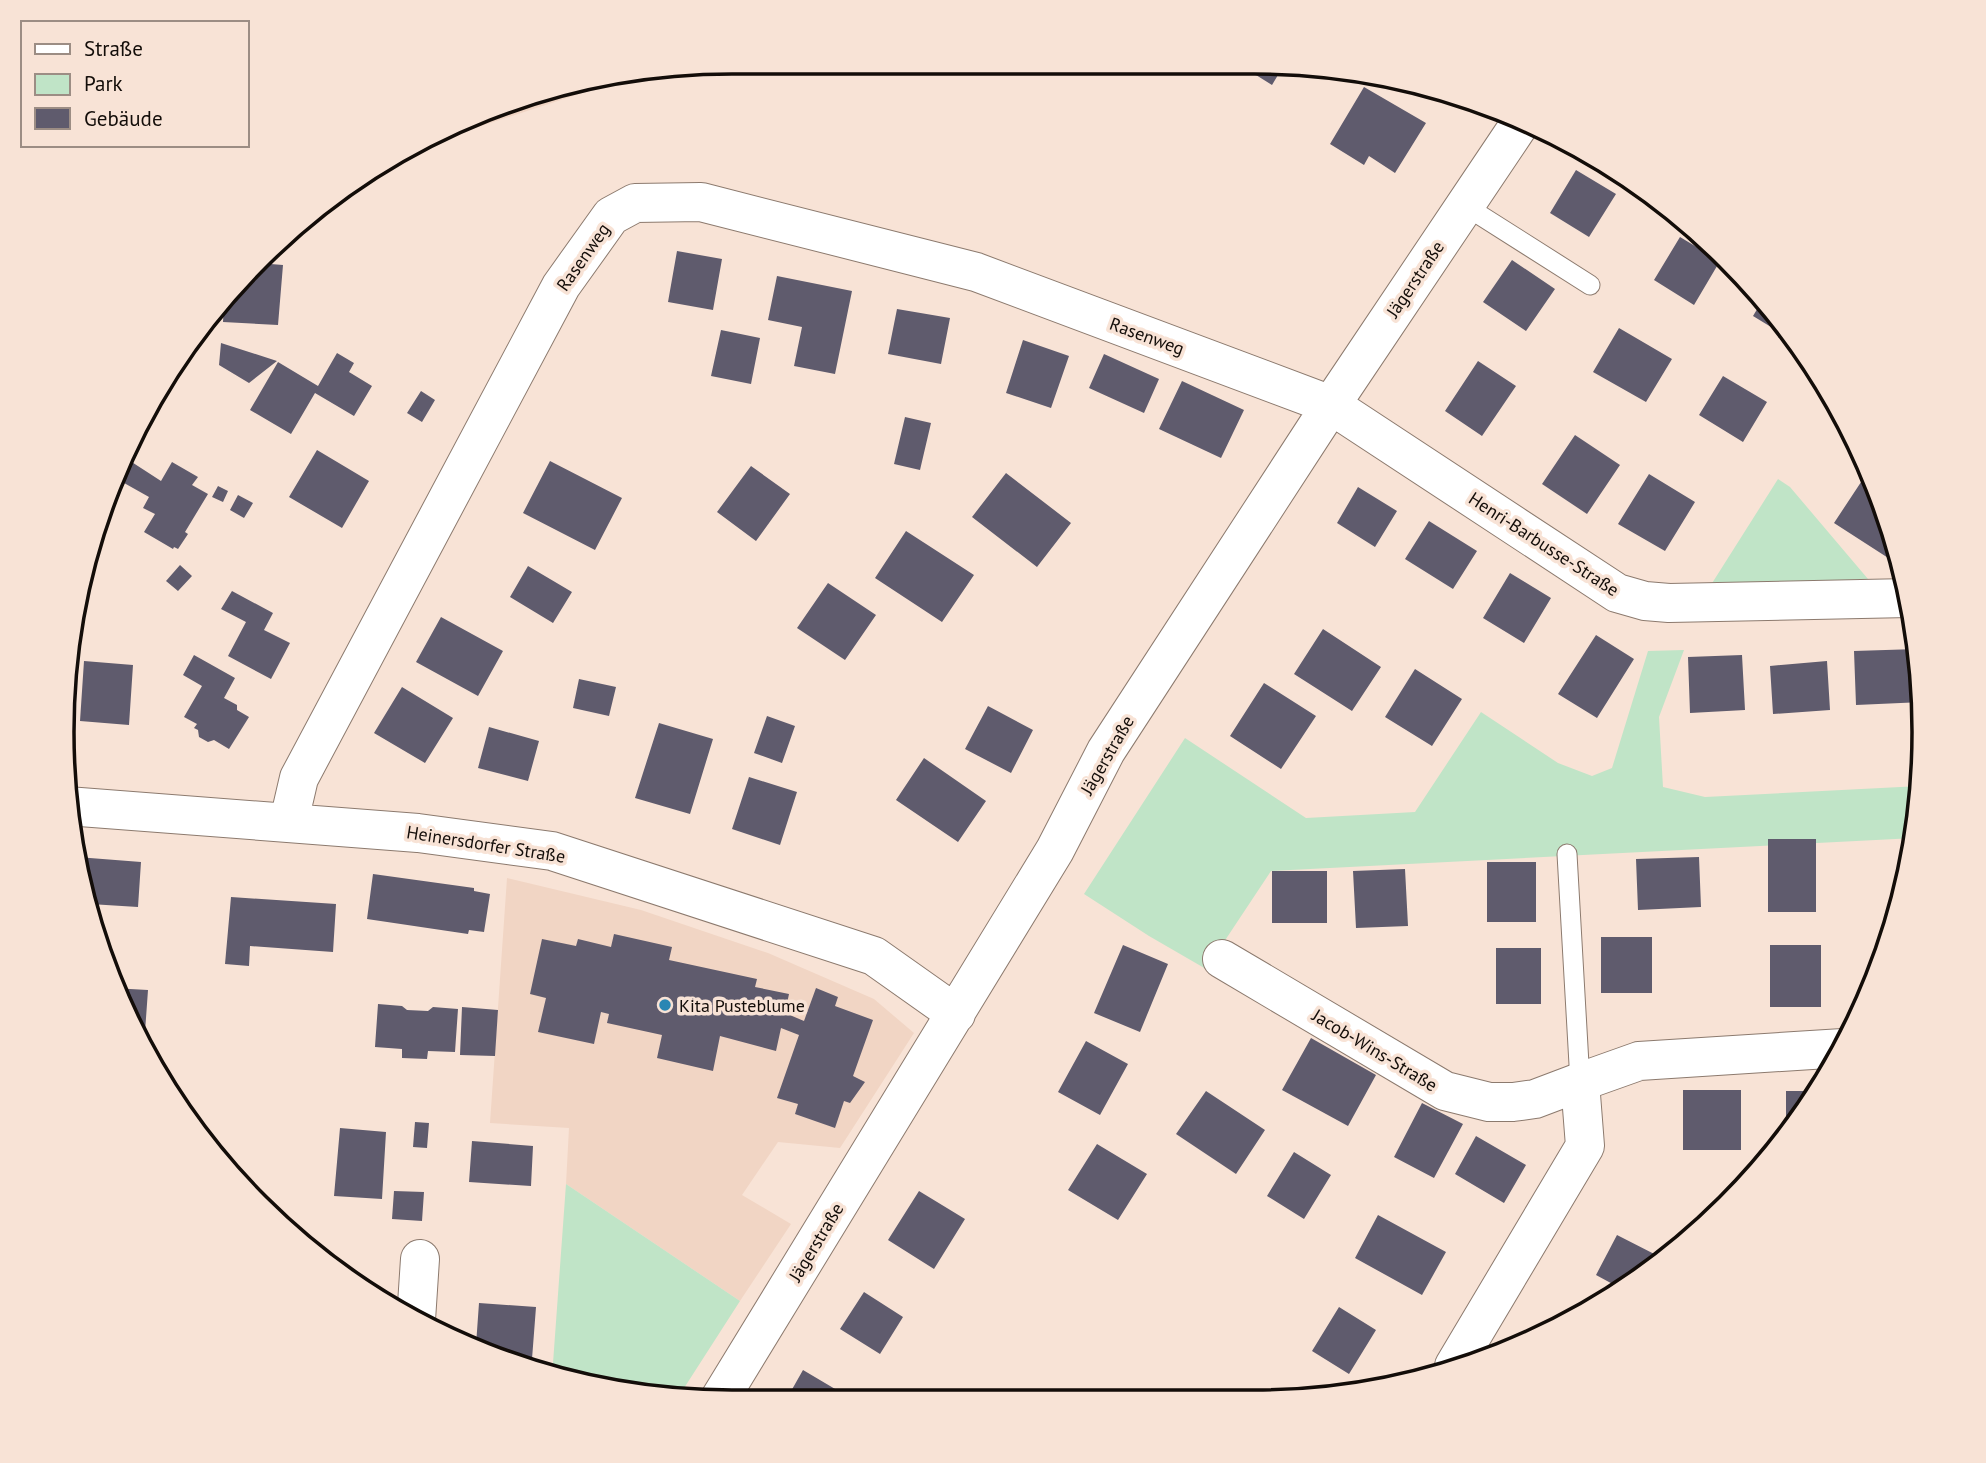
<svg xmlns="http://www.w3.org/2000/svg" width="1986" height="1463" viewBox="0 0 1986 1463" font-family="'PT Sans',sans-serif">
<style>
.built{fill:#f1d5c4}
.green{fill:#c0e4c7}
.building{fill:#5f5b6d}
.lines{fill:none;stroke-linecap:round;stroke-linejoin:round}
.service-casing{stroke:#8c7a6e;stroke-width:21}
.minor-casing{stroke:#8c7a6e;stroke-width:40}
.service{stroke:#fff;stroke-width:19}
.minor{stroke:#fff;stroke-width:38}
.poi-dot{fill:#2986b3;stroke:#f8e3d6;stroke-width:2.5}
.labels{text-anchor:middle;dominant-baseline:central;stroke-width:7;stroke-linejoin:round;paint-order:stroke}
.street-label{font-size:18px;fill:#130d09;stroke:#f8e3d6}
.poi-label{font-size:18px;fill:#130d09;stroke:#f8e3d6;text-anchor:start}
.rim{fill:none;stroke:#130d09;stroke-width:3.5}
</style>
<rect width="100%" height="100%" fill="#f8e3d6"/>
<path class="built" d="M643 73 426 144 558 84Z
M507 878 641 910 768 953 874 999 914 1033 840 1148 778 1142 742 1195 791 1224 740 1301 566 1184 569 1128 490 1123Z"/>
<path class="green" d="M1778 479 1790 487 1868 579 1709 588Z
M1684 650 1659 717 1663 787 1705 797 1920 786 1919 819 1915 838 1271 871 1206 969 1149 936 1084 894 1185 738 1306 818 1415 812 1481 712 1558 763 1592 776 1612 768 1648 651Z
M566 1184 740 1301 677 1399 552 1377Z"/>
<path class="building" d="M1243 61H1255L1284 65 1272 85 1240 65Z
M1364 87 1426 123 1395 173 1369 156 1364 165 1330 144Z
M1576 170 1616 194 1589 237 1550 213Z
M1680 237 1720 261 1694 305 1654 280Z
M677 251 722 259 713 310 668 302Z
M1512 260 1555 289 1526 331 1483 302Z
M258 263 283 265 278 325 223 322 224 302 228 303 229 288 238 281H244L245 274Z
M777 276 852 291 835 374 794 366 802 327 768 320Z
M1762 301 1786 323 1806 355 1778 337 1781 333 1753 316Z
M897 309 950 318 941 364 888 354Z
M1619 328 1672 359 1646 402 1593 372Z
M721 330 760 338 751 384 711 376Z
M1023 340 1069 356 1051 408 1006 393Z
M221 343 277 361 249 383 219 365Z
M337 353 354 363 349 372 372 386 354 416 315 393 291 434 250 410 278 362 318 386Z
M1104 354 1159 379 1144 413 1089 388Z
M1478 361 1516 386 1482 436 1445 411Z
M1723 376 1767 402 1743 442 1699 415Z
M1182 381 1244 410 1221 458 1159 429Z
M421 391 435 400 422 422 407 413Z
M905 417 931 423 920 470 894 464Z
M1575 435 1620 465 1587 514 1542 484Z
M317 450 369 481 342 528 289 497Z
M124 457 161 481 172 462 198 477 192 485 208 494 185 532 188 534 178 549 174 547 173 549 144 532 155 514 143 508 149 497 117 479Z
M550 461 622 498 595 550 523 513Z
M751 466 790 494 756 541 717 512Z
M1869 470 1901 556 1896 563 1834 523Z
M1006 473 1071 523 1037 567 972 517Z
M1649 474 1695 502 1665 551 1618 524Z
M218 486 228 491 223 502 212 497Z
M1358 487 1397 511 1375 547 1337 523Z
M238 495 253 503 244 518 230 510Z
M1429 521 1477 551 1453 589 1405 559Z
M906 531 974 575 942 622 875 578Z
M180 565 192 576 178 591 166 581Z
M528 566 572 592 553 623 510 597Z
M1510 573 1551 598 1524 643 1483 618Z
M828 583 876 615 845 660 797 628Z
M232 591 273 613 264 630 290 643 271 679 228 656 246 622 221 609Z
M441 617 503 651 478 696 416 662Z
M1323 629 1381 667 1352 711 1294 674Z
M1596 635 1634 659 1597 718 1558 694Z
M1917 649 1923 702 1856 705 1854 651Z
M194 655 235 678 224 698 237 705V710L249 717 229 749 214 740 208 742 199 737 198 730 194 728 197 724 184 717 202 686 183 675Z
M1742 655 1745 710 1690 713 1688 657Z
M67 660 77 661 76 682 67 681Z
M84 661 133 665 129 725 80 721Z
M1827 661 1830 710 1773 714 1770 666Z
M1415 669 1462 699 1432 746 1385 717Z
M579 679 616 687 609 716 573 708Z
M1264 683 1316 716 1281 769 1230 736Z
M67 685H75L73 727H67Z
M402 687 453 718 425 763 374 733Z
M988 706 1033 730 1011 773 965 749Z
M767 716 795 726 782 763 754 753Z
M659 723 713 739 690 814 635 798Z
M489 727 539 741 528 781 478 768Z
M924 758 986 801 958 842 896 800Z
M749 777 797 792 780 845 732 829Z
M1768 839H1816V912H1768Z
M77 857 141 862 138 907 90 904Z
M1699 857 1701 907 1638 910 1636 859Z
M1487 862H1536V922H1487Z
M1405 869 1408 926 1356 928 1353 871Z
M1272 871H1327V923H1272Z
M373 874 474 888V891L490 894 484 932 469 930 468 934 367 919Z
M231 897 336 904 333 952 250 946 249 966 225 964Z
M614 934 672 947 669 960 757 979 755 987 789 994 785 1013 804 1021 816 988 838 997 835 1006 873 1020 853 1076 865 1082 850 1103 844 1101 835 1128 795 1114 798 1104 777 1098 799 1035 781 1028 776 1051 720 1036 713 1071 657 1058 662 1035 607 1023 609 1014 601 1012 594 1044 538 1032 546 998 530 994 542 939 576 946 578 939 611 947Z
M1601 937H1652V993H1601Z
M1123 945 1168 964 1140 1032 1094 1013Z
M1770 945H1821V1007H1770Z
M1496 948H1541V1004H1496Z
M112 988 148 990 145 1032H138Z
M378 1004 402 1006 407 1010 428 1011 433 1007 458 1009 455 1052 428 1051 427 1059 402 1058V1049L375 1047Z
M462 1007 498 1010 495 1056 460 1055Z
M1311 1038 1376 1075 1348 1126 1282 1090Z
M1086 1041 1128 1064 1100 1115 1058 1092Z
M1683 1090H1741V1150H1683Z
M1206 1091 1265 1130 1236 1174 1176 1134Z
M1786 1091H1817L1789 1130H1786Z
M1422 1103 1463 1124 1434 1178 1394 1157Z
M415 1122 429 1123 427 1148 413 1147Z
M340 1128 386 1132 382 1199 334 1196Z
M1476 1136 1526 1165 1504 1203 1455 1174Z
M472 1141 533 1146 531 1186 469 1182Z
M1097 1144 1147 1174 1118 1220 1068 1190Z
M1294 1152 1331 1175 1304 1219 1267 1196Z
M394 1191 424 1192 422 1221 392 1219Z
M919 1191 965 1219 934 1269 888 1240Z
M1378 1215 1446 1252 1422 1295 1355 1258Z
M1617 1235 1666 1260 1620 1288 1596 1275Z
M864 1292 903 1317 880 1354 840 1329Z
M479 1303 536 1307 532 1359 505 1357 476 1345Z
M1339 1307 1376 1330 1349 1374 1312 1351Z
M803 1370 852 1399 786 1400Z"/>
<g class="lines">
<defs>
<path id="service" d="M1464 205 1590 285
M1567 854 1580 1082"/>
<path id="minor" d="M67 806 418 833 552 851 874 956 956 1014
M289 821 299 778 561 286 611 216 635 203 701 202 976 272 1331 405 1617 593 1645 601 1669 603 1909 598
M1222 959 1445 1091 1489 1102H1513L1535 1099 1580 1082
M416 1320 420 1259
M1454 1366 1585 1146 1580 1082 1639 1061 1843 1048
M719 1400 1055 850 1106 751 1331 405 1519 125"/>
</defs>
<use href="#service" class="service-casing"/>
<use href="#minor" class="minor-casing"/>
<use href="#service" class="service"/>
<use href="#minor" class="minor"/>
</g>
<circle class="poi-dot" cx="665" cy="1005" r="7"/>
<g class="labels">
<g class="street-label">
<text transform="translate(583 257) rotate(-55)">Rasenweg</text>
<text transform="translate(1415 279) rotate(-56)">Jägerstraße</text>
<text transform="translate(1147 336) rotate(20)">Rasenweg</text>
<text transform="translate(1544 544) rotate(33)">Henri-Barbusse-Straße</text>
<text transform="translate(1107 755) rotate(-60)">Jägerstraße</text>
<text transform="translate(486 844) rotate(9)">Heinersdorfer Straße</text>
<text transform="translate(1375 1050) rotate(31)">Jacob-Wins-Straße</text>
<text transform="translate(816 1242) rotate(-59)">Jägerstraße</text>
</g>
<g class="poi-label">
<text x="679" y="1005">Kita Pusteblume</text>
</g>
</g>
<path d="M0 0H1986V1463H0ZM732 74H1254A658 658 0 0 1 1912 732V732A658 658 0 0 1 1254 1390H732A658 658 0 0 1 74 732V732A658 658 0 0 1 732 74Z" fill="#f8e3d6" fill-rule="evenodd"/>
<path class="rim" d="M732 74H1254A658 658 0 0 1 1912 732V732A658 658 0 0 1 1254 1390H732A658 658 0 0 1 74 732V732A658 658 0 0 1 732 74Z"/>
<rect x="21" y="21" width="228" height="126" fill="#f8e3d6" stroke="#9c8d84" stroke-width="2"/>
<rect x="35" y="44" width="35" height="10" fill="#ffffff" stroke="#9c8d84" stroke-width="2"/>
<text x="84" y="56" font-size="21" fill="#130d09">Straße</text>
<rect x="35" y="74" width="35" height="21" fill="#c0e4c7" stroke="#9c8d84" stroke-width="2"/>
<text x="84" y="91" font-size="21" fill="#130d09">Park</text>
<rect x="35" y="108" width="35" height="21" fill="#5f5b6d" stroke="#9c8d84" stroke-width="2"/>
<text x="84" y="126" font-size="21" fill="#130d09">Gebäude</text>
</svg>
